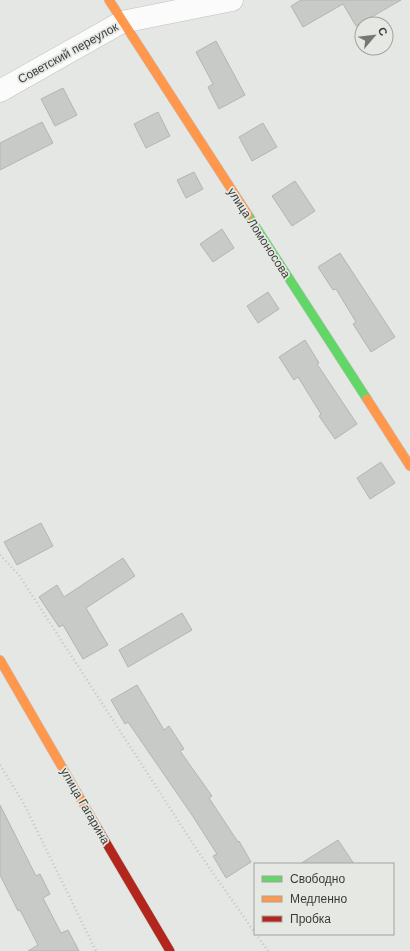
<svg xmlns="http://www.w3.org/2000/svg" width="410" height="951" viewBox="0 0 410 951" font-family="Arial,sans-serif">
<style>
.building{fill:#c8cac7;stroke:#b4b5b3}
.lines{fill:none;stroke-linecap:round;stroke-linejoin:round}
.street-casing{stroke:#c0c2bf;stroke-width:23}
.fast-casing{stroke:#c0c2bf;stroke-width:10}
.slow-casing{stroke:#c0c2bf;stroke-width:10}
.jam-casing{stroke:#c0c2bf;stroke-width:10}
.path{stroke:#c4c5c4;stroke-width:2.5;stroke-dasharray:1 3;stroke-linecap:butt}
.street{stroke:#fbfbfb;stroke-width:22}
.fast{stroke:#63d668;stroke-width:9}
.slow{stroke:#ff974d;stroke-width:9}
.jam{stroke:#b3261e;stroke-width:9}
.labels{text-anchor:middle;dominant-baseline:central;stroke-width:3.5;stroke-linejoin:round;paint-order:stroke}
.street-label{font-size:12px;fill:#3b3c3a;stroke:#e5e8e3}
</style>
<rect width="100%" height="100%" fill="#e5e7e4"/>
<path class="building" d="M301 0H401L356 26 343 4 303 27 291 6Z
M216 41 245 95 219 109 208 87 213 84 196 52Z
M63 88 77 115 55 126 41 99Z
M158 112 170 136 146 148 134 124Z
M42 122 53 143 0 170V143Z
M263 123 277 147 252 161 239 137Z
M194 172 203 189 186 198 177 180Z
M295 181 315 211 292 226 272 196Z
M222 229 234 248 213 262 200 244Z
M340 253 395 337 371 352 353 324 356 322 336 289 333 290 318 267Z
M268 292 279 309 258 323 247 306Z
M305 340 319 363 317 364 357 424 335 439 319 416 321 414 298 377 294 380 279 357Z
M381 462 395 483 370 499 357 478Z
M41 523 53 546 17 565 4 542Z
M123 558 135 576 86 608 108 645 83 659 63 625 59 627 39 597 57 585 64 597Z
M182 613 192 630 128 667 119 650Z
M137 685 164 730 169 726 184 749 180 751 212 796 209 798 238 842 239 841 251 862 226 878 213 856 217 854 194 818 128 722 125 724 111 700Z
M0 805 36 876 40 874 50 894 43 898 61 933 68 930 79 951H28L38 945 20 910 18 911 0 875Z
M338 840 354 864H300Z"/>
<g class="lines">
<defs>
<path id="street" d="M0 91 122 22 232 0"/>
<path id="fast" d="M248 215 367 399"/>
<path id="slow" d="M109 0 248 215
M367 399 410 466
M0 660 98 829"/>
<path id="jam" d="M98 829 170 951"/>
</defs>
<use href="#street" class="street-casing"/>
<use href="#fast" class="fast-casing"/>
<use href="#slow" class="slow-casing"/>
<use href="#jam" class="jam-casing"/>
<path class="path" d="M0 555 19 575 199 853 255 933
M0 765 24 804 96 951
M256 934 268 951"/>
<use href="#street" class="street"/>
<use href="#fast" class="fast"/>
<use href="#slow" class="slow"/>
<use href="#jam" class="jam"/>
</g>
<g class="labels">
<g class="street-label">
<text transform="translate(68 53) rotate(-29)">Советский переулок</text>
<text transform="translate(259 233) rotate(57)">улица Ломоносова</text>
<text transform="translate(85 806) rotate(60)">улица Гагарина</text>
</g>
</g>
<rect x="254" y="863" width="140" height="72" fill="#e5e8e3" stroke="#a1a39f"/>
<rect x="262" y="876" width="20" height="6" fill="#63d668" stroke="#a1a39f"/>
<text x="290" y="883" font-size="12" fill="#3b3c3a">Свободно</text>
<rect x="262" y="896" width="20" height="6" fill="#ff974d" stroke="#a1a39f"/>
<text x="290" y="903" font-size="12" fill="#3b3c3a">Медленно</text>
<rect x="262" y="916" width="20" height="6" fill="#b3261e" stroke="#a1a39f"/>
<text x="290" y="923" font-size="12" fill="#3b3c3a">Пробка</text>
<g transform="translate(374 36) rotate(62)"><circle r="19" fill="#e5e8e3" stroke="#a1a39f"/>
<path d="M0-3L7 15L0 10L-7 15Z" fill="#767876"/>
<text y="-6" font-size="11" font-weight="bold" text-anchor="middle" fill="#3b3c3a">С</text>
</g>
</svg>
